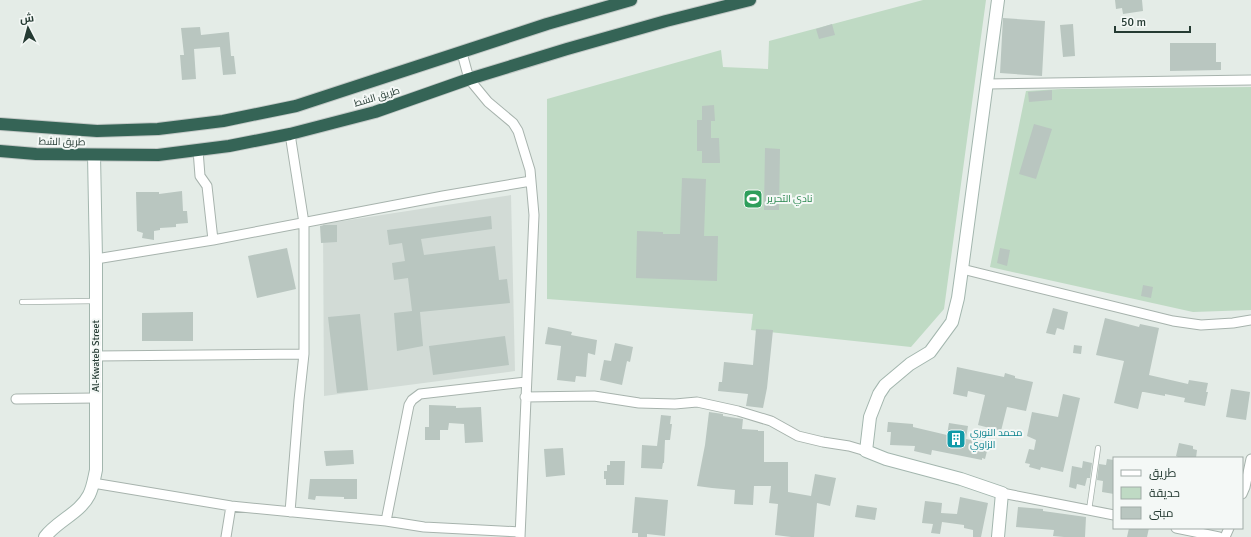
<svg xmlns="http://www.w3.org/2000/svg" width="1251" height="537" viewBox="0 0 1251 537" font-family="Signika,Cairo,sans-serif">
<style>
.built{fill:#d2dbd6}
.green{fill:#bfdac4}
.building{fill:#b9c6c0}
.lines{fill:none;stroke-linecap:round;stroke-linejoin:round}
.lane-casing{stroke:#a7b3ad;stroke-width:6}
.street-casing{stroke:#a7b3ad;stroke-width:11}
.secondary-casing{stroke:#a3b6ae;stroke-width:14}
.highway-casing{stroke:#c2c8c6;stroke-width:14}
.lane{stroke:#fff;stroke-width:4.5}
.street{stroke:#fff;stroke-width:9}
.secondary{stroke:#fff;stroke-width:12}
.highway{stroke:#356456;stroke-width:12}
.labels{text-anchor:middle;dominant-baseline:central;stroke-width:4;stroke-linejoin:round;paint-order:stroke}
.street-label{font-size:10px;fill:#253b33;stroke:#f4f8f6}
.leisure-label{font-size:10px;fill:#27864d;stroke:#f4f8f6;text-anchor:start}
.culture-label{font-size:10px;fill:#0d838f;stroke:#f4f8f6;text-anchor:start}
</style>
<rect width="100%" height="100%" fill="#e4ece7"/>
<path class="built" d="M511 195 515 371 324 396 323 224Z"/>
<path class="green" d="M923 0H986L944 309 911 347 751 330 753 314 547 299V99L721 50 723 67 768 69 769 41Z
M1251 87V310L1193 312 990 267 1026 91 1061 89Z"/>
<path class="building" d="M1115 0H1142L1143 11 1123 14 1122 8 1116 9Z
M1003 18 1045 21 1042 76 1000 73Z
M832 24 835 35 819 39 816 29Z
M1073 24 1075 56 1063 57 1060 25Z
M200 27 201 35 229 32 231 56H234L236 74 223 75 220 47 194 49 196 79 182 80 180 55H184L181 28Z
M1170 43H1216V62H1221V70L1170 71Z
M1052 90V100L1029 102 1028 92Z
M714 105 715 121H711V138H719L720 163H702V151H697V120H702V106Z
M1034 124 1052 129 1036 179 1019 174Z
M765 148 780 149 779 210H764Z
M682 178 706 179 704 236H718L717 281 636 278 637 231 663 232V234H680Z
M182 191 183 211H187L188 223 176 224V227L160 228V230L154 231V240L142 238 143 233 137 231 136 192H159V194Z
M491 216 492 229 421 239 424 255 495 246 499 280 507 279 510 303 420 312 423 346 397 351 394 313 412 311 408 278 394 280 392 263 405 261 402 243 389 245 387 230Z
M324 225H337V242L321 243 320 226Z
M287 248 296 289 257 298 248 256Z
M1000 248 1010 250 1007 266 997 263Z
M1143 285 1153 287 1151 298 1141 296Z
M1053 308 1068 312 1064 330 1057 328 1055 335 1046 333Z
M193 312V341H142V313Z
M360 314 368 390 337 393 328 317Z
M1105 318 1139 327 1140 324 1159 328 1149 375 1188 384 1189 380 1208 383 1206 392H1208L1205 406 1184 402 1185 398 1165 394V396L1144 392H1142L1138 409 1114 403 1124 361 1096 355Z
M548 327 572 332 571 335 597 340 595 355 588 353 586 377 576 376 575 382 557 380 561 346 545 344Z
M756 329 773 330 767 388 763 408 746 406 748 394 718 391 719 382H722L724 362 753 365Z
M505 336 509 365 433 375 429 346Z
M615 343 633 347 630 362 627 361 622 385 600 380 604 360 611 361Z
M1074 345 1082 346 1081 354 1073 353Z
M957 367 1004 377 1005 373 1015 376V378L1033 382 1026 411 1007 407 1001 431 978 425 985 395 968 391 967 397 953 394Z
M1231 389 1250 392 1246 420 1226 417Z
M1063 394 1080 398 1063 472 1041 467 1040 470 1029 467 1030 464 1025 463 1029 449 1034 450 1036 440 1027 436 1032 412 1058 417Z
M429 405 456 406V408L481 407 483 442 465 443 464 424 449 423 448 430H440V440H425V427H429Z
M709 412 723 414V416L743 419 742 429 758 430V431H764V462H788V492L811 496 815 474 836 478 830 506 817 503 814 537H791L775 535 778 504 769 503 771 486H754L753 505 734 504 735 490 712 488 697 486 705 445Z
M661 415 671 416 670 424H672L670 440H665L664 463H663L662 469 641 468 642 445 657 446Z
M888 422 913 424V427L947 435 949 423 968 426 966 439 982 442 981 450 987 451 985 459 982 458V460L932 450 931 455 914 451 915 446 890 445 891 432H887Z
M1179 443 1193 446V449L1197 450 1196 458H1178V457L1176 456Z
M563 448 565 475 546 477 544 449Z
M353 450 354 464 326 466 324 451Z
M1107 459 1114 460V494L1102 492 1103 481 1097 480 1099 464 1106 465Z
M610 461H625L624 485H606V479H604V471H607V465H610Z
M1083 461 1092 463 1090 478H1087L1085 486 1077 484 1076 489 1069 487 1072 466 1082 468Z
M310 479H357V499H344V497L316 496 315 500 308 499Z
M635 497 668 500 665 536 647 534V537H638V533H632Z
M960 497 988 503 981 537H973V530L964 528V525L942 522 940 534 931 533 933 524 922 523 925 501 942 503 941 513 957 514Z
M857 505 877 508 875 520 855 517Z
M1018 507 1043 509V511L1086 517 1085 537H1064L1053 536 1054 530 1016 527Z
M1129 528H1149L1147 537H1127Z"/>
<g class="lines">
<defs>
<path id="lane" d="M22 302 96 301
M1089 510 1098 448"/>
<path id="street" d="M462 53 469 79 488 102 513 123 518 131 530 170 534 215 520 537
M987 84 1251 80
M290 134 304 223V354L299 400 290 512
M198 150 200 176 207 186 213 240
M96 259 213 240 443 196 531 181
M962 269 1173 321 1201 325 1233 323 1251 320
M96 356 304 354
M525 397 594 396 639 403 675 404 697 402 738 411 771 421 798 436 823 442 849 446 866 451
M16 399 95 398
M93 483 231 506 386 521 424 527 520 532
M1002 493 1114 515
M1242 494 1245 487 1251 459
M386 521 409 405 412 400 420 394 526 382
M1176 528 1219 537
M226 537 231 506
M1225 537 1229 528"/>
<path id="secondary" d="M998 0 962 269 958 298 952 322 930 352 910 364 885 385 879 394 870 417 866 451 886 459 961 479 1002 493 998 537
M45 537C57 521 80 513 89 495 93 487 94 479 96 470V259L94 155"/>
<path id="highway" d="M0 124 97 131 158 129 223 121 296 106 547 24 631 0
M0 151 36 154 158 155 229 146 290 134 375 112 469 79 567 49 666 21 750 0"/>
</defs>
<use href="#lane" class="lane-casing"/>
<use href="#street" class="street-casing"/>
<use href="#secondary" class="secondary-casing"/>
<use href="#highway" class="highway-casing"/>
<use href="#lane" class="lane"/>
<use href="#street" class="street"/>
<use href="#secondary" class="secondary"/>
<use href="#highway" class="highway"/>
</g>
<defs>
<symbol id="stadium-square" viewBox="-11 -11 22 22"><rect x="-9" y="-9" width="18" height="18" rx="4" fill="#2e9e5b" stroke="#f4f8f6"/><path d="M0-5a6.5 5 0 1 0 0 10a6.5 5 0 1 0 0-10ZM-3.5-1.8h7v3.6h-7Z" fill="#fff"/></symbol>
<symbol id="building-square" viewBox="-11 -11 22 22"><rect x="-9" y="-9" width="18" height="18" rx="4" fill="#0f9aa8" stroke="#f4f8f6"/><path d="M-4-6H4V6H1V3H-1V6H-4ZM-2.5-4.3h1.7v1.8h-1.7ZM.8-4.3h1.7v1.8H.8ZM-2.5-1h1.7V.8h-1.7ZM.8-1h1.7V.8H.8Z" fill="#fff"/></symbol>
</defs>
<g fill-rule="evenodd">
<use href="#stadium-square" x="742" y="188" width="22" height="22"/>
<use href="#building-square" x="945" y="428" width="22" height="22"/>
</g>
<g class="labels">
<g class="street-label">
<text transform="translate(377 97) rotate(-17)">طريق الشط</text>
<text transform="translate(62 142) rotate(1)">طريق الشط</text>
<text transform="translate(96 356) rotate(-90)">Al-Kwateb Street</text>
</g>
<g class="leisure-label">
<text x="767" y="199">نادي التحرير</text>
</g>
<g class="culture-label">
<text x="970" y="433">محمد النوري<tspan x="970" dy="12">الزاوي</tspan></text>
</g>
</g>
<rect x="1113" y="457" width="130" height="72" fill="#f4f8f6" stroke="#a1aca8"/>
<rect x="1121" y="470" width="20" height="6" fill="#ffffff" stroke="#a1aca8"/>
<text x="1149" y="477" font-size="12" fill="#253b33">طريق</text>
<rect x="1121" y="487" width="20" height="12" fill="#bfdac4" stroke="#a1aca8"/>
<text x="1149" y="497" font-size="12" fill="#253b33">حديقة</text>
<rect x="1121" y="507" width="20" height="12" fill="#b9c6c0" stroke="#a1aca8"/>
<text x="1149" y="517" font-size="12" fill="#253b33">مبنى</text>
<g transform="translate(28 28) rotate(354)" stroke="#f4f8f6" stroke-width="3" paint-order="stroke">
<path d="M0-3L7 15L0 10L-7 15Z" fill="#253b33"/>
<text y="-6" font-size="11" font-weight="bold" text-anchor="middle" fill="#253b33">ش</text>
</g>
<path d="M1115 26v6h75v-6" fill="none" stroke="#253b33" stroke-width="2"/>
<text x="1121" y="26" font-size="12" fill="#253b33" stroke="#f4f8f6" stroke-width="3" paint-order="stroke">50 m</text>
</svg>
